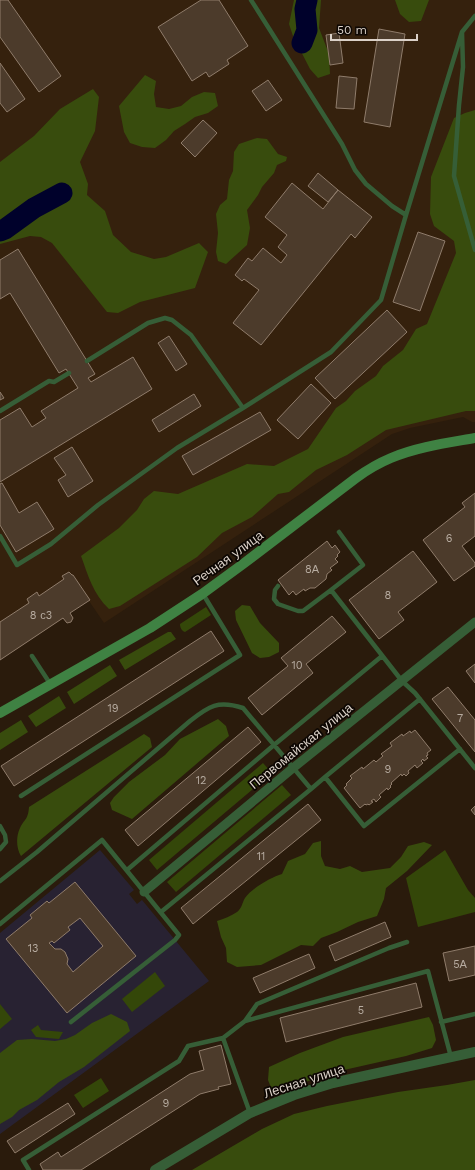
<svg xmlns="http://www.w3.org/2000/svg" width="475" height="1170" viewBox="0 0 475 1170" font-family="'Work Sans',sans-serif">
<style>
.built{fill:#35210d}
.education{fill:#282232}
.green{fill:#344709}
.forest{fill:#384c0d}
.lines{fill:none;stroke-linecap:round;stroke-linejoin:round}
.river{stroke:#00012b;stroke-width:21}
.building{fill:#4c3b2b;stroke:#8f7c6b;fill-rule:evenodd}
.service{stroke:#365e37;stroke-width:4.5}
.minor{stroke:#365e37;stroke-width:9}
.tertiary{stroke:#365e37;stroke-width:10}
.secondary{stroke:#3f8243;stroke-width:10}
.labels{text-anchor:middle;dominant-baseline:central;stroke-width:3.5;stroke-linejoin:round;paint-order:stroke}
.number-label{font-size:11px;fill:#b7aca1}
.street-label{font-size:13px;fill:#dbd1c8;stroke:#0d0703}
</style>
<rect width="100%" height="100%" fill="#2a1b0c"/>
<path class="built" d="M0 0H475V422H472L463 417 410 428 392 434 104 623 89 601 70 613 73 618 71 622 67 623 63 618 0 660Z"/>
<path class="education" d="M100 850 134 890 129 894 137 904 142 900 209 981 0 1134V933Z"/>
<path class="green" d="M206 607 211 615 185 632C182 631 180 628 180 624Z
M263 763 272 773 157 870 149 860Z
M282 785 291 795 176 892 167 882Z
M445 850 468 890 475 898V912L418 927 406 878Z
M155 972 165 986 132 1012 122 999Z
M0 1004 12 1019 0 1029Z
M38 1025 41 1030 63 1032 59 1039 36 1037 31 1030Z
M101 1078 109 1091 83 1108 74 1095Z"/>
<path class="forest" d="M294 0H321L319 28 329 54 330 74 318 78 310 69 293 36 289 24Z
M395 0H429L421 21 409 22 400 14Z
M145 75 156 81 154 94 156 107 169 109 181 106 192 97 204 92 215 93 218 106 208 113 195 117 185 124 174 131 166 140 155 148 142 147 130 143 124 132 119 106Z
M93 89 99 97 95 131 80 162 88 184 87 195 105 211 113 235 131 252 154 259 166 257 199 243 208 252 195 288 140 302 118 313 107 312 52 243 41 237 30 236 0 244V162L34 136 60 109Z
M475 110V411H466L386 430 347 455 316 470 289 492 278 494 252 517 222 533 197 557 120 606 109 609C93 594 88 575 81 556L119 528 137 510 144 499 154 491 178 494 247 464 274 466 308 449 336 408 346 401 355 391 376 376 383 366 403 350 416 329 427 324 456 253 454 241 434 226 430 214 431 177 454 118 465 113Z
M257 138 267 139 278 154 287 157 286 161 277 165 274 173 262 187 258 195 247 210 250 228 247 245 226 264 218 261 216 252 218 233 216 214 220 205 227 199 229 180 233 171 234 152 239 144Z
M242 605 250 606 260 623 279 643V652L269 657 260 658 252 653 236 620 235 611Z
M168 632H171L176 639 125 670 119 660Z
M110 665 117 676 74 704 67 692Z
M59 696 66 708 36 727 28 716Z
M218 719 226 726 229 736 132 819 112 810 110 803 114 797 129 782 165 755 180 739Z
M21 720 28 732 0 750V733Z
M144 734 150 738 152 747 21 856C16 848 16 836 20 828 25 818 28 820 29 807Z
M321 841V856L325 866 340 869 350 866 362 872 390 868 401 857 408 846 424 842 432 845 407 871 386 888 384 899 377 916 358 922 337 932 321 938 313 946 301 945 261 965 237 967 227 962 226 948 221 937 217 921C224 919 231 916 237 912 242 908 242 903 245 898 251 889 271 877 282 874L288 861 305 854 313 843Z
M111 1014 127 1022 130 1031 84 1067 59 1082 37 1100 19 1110 12 1117 0 1124V1053L17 1040 32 1039 55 1041 66 1039 75 1035 92 1023Z
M429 1017 433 1025 436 1040 432 1048 406 1056 335 1072 282 1090H272L268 1080 269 1067 300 1053 343 1037Z
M475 1080V1170H192L262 1129 294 1114 327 1106 398 1092 447 1085Z"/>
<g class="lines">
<path class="river" d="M302 43 307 30 305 9 307 0
M0 231 5 229 34 208 62 193"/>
</g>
<path class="building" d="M0 0H8L61 76 39 92 0 37Z
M201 0H219L248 46 227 60 229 64 209 77 206 72 192 81 158 27Z
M379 29 405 34 390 127 364 122Z
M339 33 343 63 330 65 326 35Z
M0 63 25 99 7 112 0 103Z
M339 76 357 78 354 109 336 108Z
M268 80 282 100 266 111 252 91Z
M203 120 217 133 195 157 181 143Z
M318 173 338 190 328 202 308 186Z
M292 183 323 209 338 190 372 217 355 238 351 234 261 345 233 323 259 290 244 279 242 281 235 275 248 258 252 261 263 248 281 263 287 255 278 247 287 235 265 217Z
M418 232 445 241 420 311 393 302Z
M18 249 95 374 88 378 91 382 133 357 152 389 0 482V420L20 408 32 427 46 418 41 411 78 388 66 369 59 373 10 293 0 299V260Z
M387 310 407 332 335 399 315 378Z
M169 336 187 364 176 371 158 343Z
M311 384 331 403 298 439 277 420Z
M0 392 4 398 0 400Z
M194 394 201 406 159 432 152 420Z
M260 412 271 430 193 475 182 456Z
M72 447 93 481 68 497 58 480 66 475 54 458Z
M2 483 19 513 37 502 54 529 16 552 0 525V484Z
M475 493V536L462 546 475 563V566L454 581 423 540 465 507 462 503Z
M327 541 332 548 335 545 340 552 337 555 338 556 335 559 338 562 330 568 332 570 327 574 326 579 315 588H310L305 591 304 589 296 595 293 591 289 595 278 580Z
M413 551 437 582 398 612 404 620 379 639 349 600Z
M69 572 72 575H73L90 600 70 613 73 618 71 622 67 623 63 618 0 660V622L29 603 27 599 37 592 39 596 64 579 62 576Z
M332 616 346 632 306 664 313 673 262 715 248 698 288 666 281 658Z
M211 631 224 651 14 786 1 766Z
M475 664V683L466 671Z
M448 687 475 720V752L432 699Z
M248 727 261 742 138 846 125 830Z
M415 730 431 750 427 753 428 755 426 756 428 758 424 761 423 759 421 761 423 763 417 768 415 765 408 771 409 773 406 776 404 774 402 776 401 774 391 783 392 784 390 786 391 787 388 790 387 788 379 795 381 797 376 802 374 799 371 801 373 802 369 805 368 804 366 805 365 804 360 808 344 788 347 785 346 784 352 778 350 776 362 767 363 769 374 760 376 762 383 756 381 754 392 746 390 743 402 734 403 736 410 731 411 733Z
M308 804 321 820 193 924 181 908Z
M475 806V815L471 810Z
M75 882 136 956 67 1013 6 939 32 918 30 915 47 901 49 903ZM80 918 103 946 73 972 67 964 68 959 65 952 61 949H55L49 943 52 941 54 943 70 930 68 927Z
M385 922 391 937 335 961 329 946Z
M475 946V975L449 981 443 953Z
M309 954 315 968 260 993 253 978Z
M416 983 422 1007 286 1042 280 1018Z
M221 1045 231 1084 218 1087 219 1089 200 1094 81 1170H43L40 1164 58 1152 61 1157 190 1074 204 1070 199 1051Z
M68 1103 75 1114 15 1153 7 1141Z"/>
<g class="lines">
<path class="service" d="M251 0 342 144 355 170 366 184 392 206 406 215
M475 16 462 32 463 67 459 105 454 176 475 250
M87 361 148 323 165 318 172 320 191 335 243 408
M0 411 49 381 54 382 69 373
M0 536 17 565 51 544 98 505 177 448 243 408 331 352 381 300 406 215 462 32
M278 586 275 590 274 599 278 604 298 611H303L331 590 402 681 415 693 475 768
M331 590 363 565 339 532
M32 656 51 685
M420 699 325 777 364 826 460 749
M311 789 325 777
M21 796 240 655 203 594
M0 826 5 835 6 842 0 849
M127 870 274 745 382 656
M0 881 37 852 190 721C209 706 218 700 243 708L311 789 161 912
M0 924 102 840 179 935 175 940 71 1022
M245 1021 428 971 451 1057
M441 1022 475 1014
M250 1113 223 1038 245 1021 257 1004 389 948 407 942
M29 1170 23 1160 179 1061 188 1046 223 1038"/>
<path class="minor" d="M144 892 293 768 475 622"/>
<path class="tertiary" d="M155 1170 250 1113 294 1095 333 1083 355 1078 475 1052"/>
<path class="secondary" d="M0 713 150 628 202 594 243 564 356 478C367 470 379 463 391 458 417 447 447 443 475 438"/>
</g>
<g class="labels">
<g class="number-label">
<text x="449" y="538">6</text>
<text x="312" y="569">8А</text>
<text x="388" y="595">8</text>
<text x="41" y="615">8 с3</text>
<text x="297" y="665">10</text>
<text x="113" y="708">19</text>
<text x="460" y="718">7</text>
<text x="388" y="769">9</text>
<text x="201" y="780">12</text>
<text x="261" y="856">11</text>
<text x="33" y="948">13</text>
<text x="460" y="964">5А</text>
<text x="361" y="1010">5</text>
<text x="166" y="1103">9</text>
</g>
<g class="street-label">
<text transform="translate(228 558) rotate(-36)">Речная улица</text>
<text transform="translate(301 746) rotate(-39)">Первомайская улица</text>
<text transform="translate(304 1081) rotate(-18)">Лесная улица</text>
</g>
</g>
<path d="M331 34v6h86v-6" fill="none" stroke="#dbd1c8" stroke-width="2"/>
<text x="337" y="34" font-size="12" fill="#dbd1c8" stroke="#0d0703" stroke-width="3" paint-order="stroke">50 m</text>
</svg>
